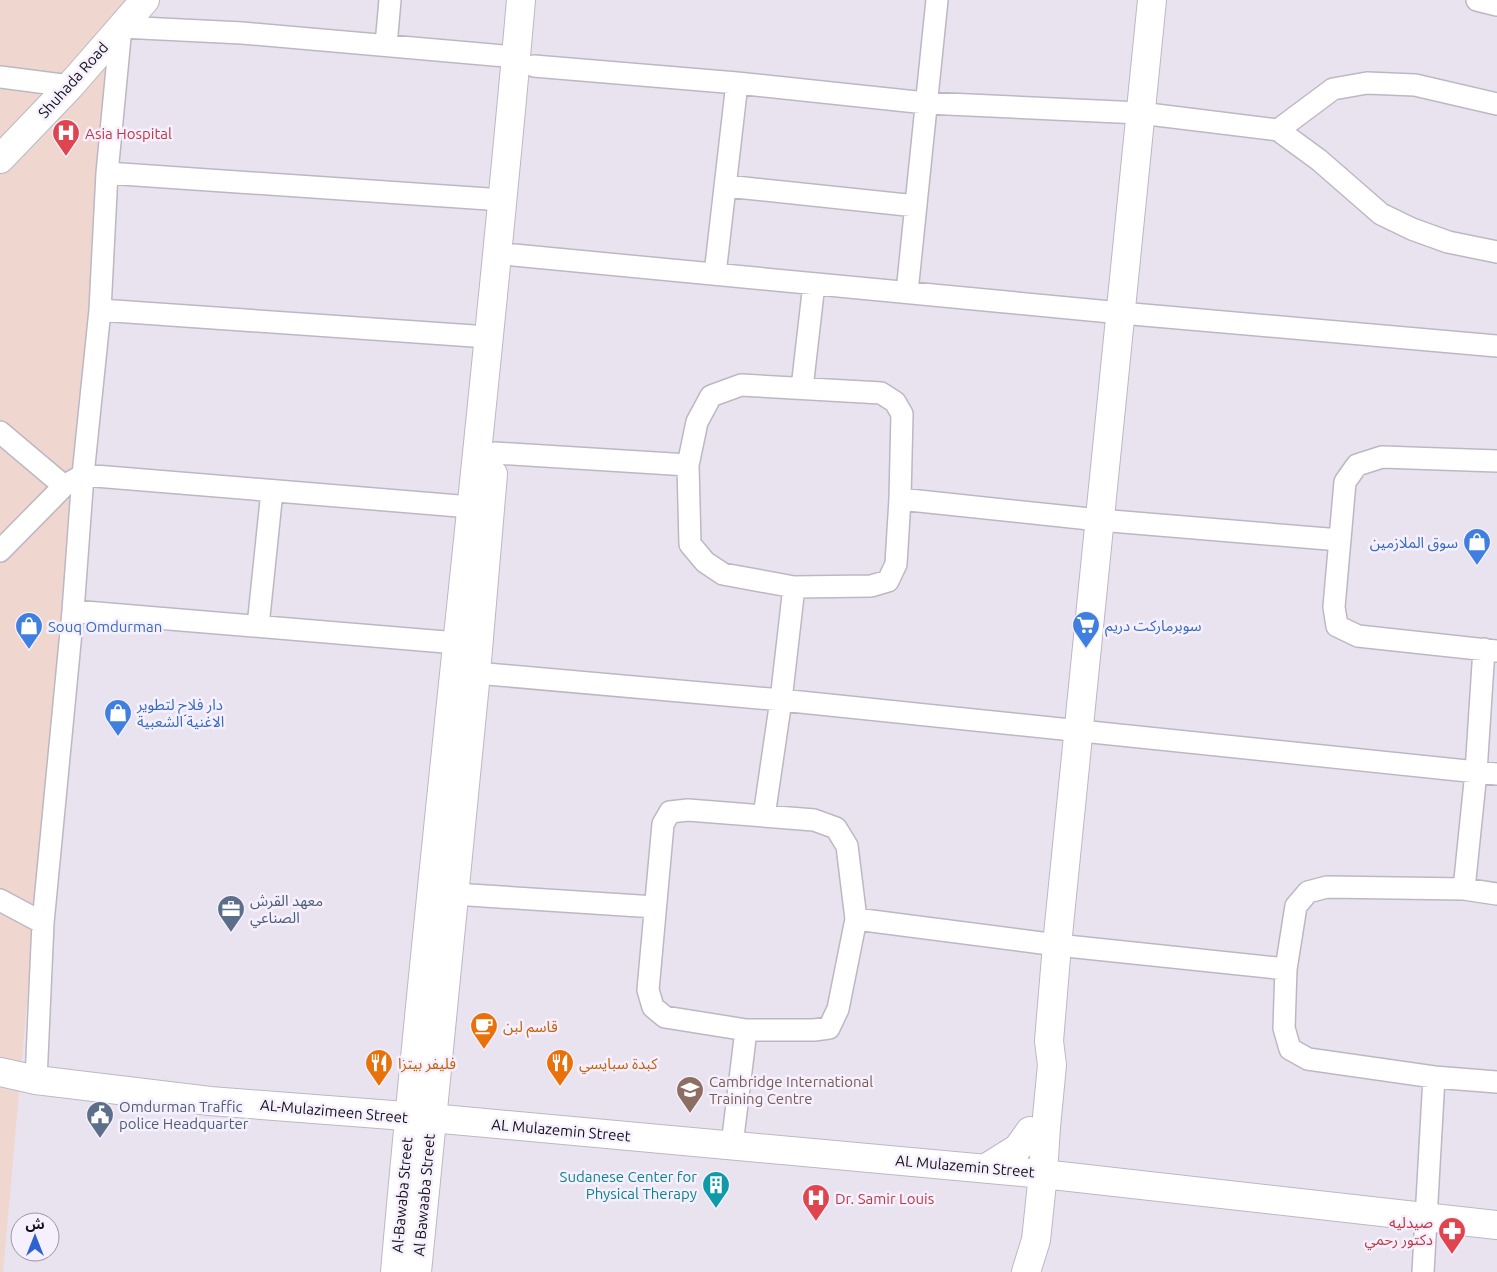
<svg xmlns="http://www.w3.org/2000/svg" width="1497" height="1272" viewBox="0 0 1497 1272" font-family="Ubuntu,'Noto Sans Arabic',sans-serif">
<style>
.commercial{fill:#efd6ce}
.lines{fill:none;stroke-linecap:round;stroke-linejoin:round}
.minor-casing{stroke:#bdb7c4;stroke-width:24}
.tertiary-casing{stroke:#bdb7c4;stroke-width:30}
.primary-casing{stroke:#bdb7c4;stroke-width:30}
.minor{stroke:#fff;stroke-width:21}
.tertiary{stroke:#fff;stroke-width:28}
.primary{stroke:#fff;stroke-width:28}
.labels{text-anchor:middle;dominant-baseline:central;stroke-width:5;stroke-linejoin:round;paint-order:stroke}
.street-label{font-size:15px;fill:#131115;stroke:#f6f0fe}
.health-label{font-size:15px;fill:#be3a42;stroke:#f6f0fe;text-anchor:start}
.shop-label{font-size:15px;fill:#366cbe;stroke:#f6f0fe;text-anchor:start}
.service-label{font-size:15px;fill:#4e5e75;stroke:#f6f0fe;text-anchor:start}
.food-label{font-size:15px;fill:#c56008;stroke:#f6f0fe;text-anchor:start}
.education-label{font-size:15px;fill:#785e54;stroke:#f6f0fe;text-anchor:start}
.culture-label{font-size:15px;fill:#0d838f;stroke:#f6f0fe;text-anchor:end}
</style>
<rect width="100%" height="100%" fill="#e9e3f0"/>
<path class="commercial" d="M0 0H141L114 29 3 1272H0Z"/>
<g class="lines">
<defs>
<path id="minor" d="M1477 0 1497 5
M386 45 390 0
M534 66 737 83 926 103 1140 113 1278 130 1319 160 1381 214 1412 229 1448 242 1497 252
M0 77 70 86
M1278 130 1333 89 1367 83 1415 85 1497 104
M107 173 503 200
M726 186 916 206
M514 255 1121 313 1497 346
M715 274 737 83
M907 292 937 0
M100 310 488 337
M741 385 881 393 895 402 902 414 900 499 896 564 888 581 871 586 794 587 723 574 705 562 690 544 688 465 697 422 711 396Z
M802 388 814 284
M0 432 64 486 83 475 471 507
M495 453 688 465
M1497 461 1382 457 1357 465 1345 482 1334 607 1337 626 1358 636 1497 651
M900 499 1099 520 1340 540
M0 551 64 486
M73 611 457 643
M258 626 272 491
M476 673 781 700 1497 774
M688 810 814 820 836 828 847 846 856 919 838 1009 829 1028 814 1030H746L665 1017 653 1007 648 990 663 824 670 812Z
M764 816 781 700 794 587
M1464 889 1476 772 1484 649
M454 894 655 907
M1497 894 1464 889 1327 887 1308 892 1296 906 1286 969 1284 1028 1290 1049 1308 1059 1434 1077 1497 1082
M0 900 43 923
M856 919 1057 945 1286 969
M36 1080 43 923 73 611 83 475 100 310 107 173 121 27 242 33 516 57
M732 1145 746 1030
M1423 1272 1434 1077"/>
<path id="tertiary" d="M0 159 70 86 145 0
M0 1072 36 1080 210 1101 431 1118 1043 1174 1497 1225
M986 1168 1018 1148 1030 1131
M1026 1272 1036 1240 1043 1174 1046 1127 1052 1065 1049 1041 1057 945 1152 0"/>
<path id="primary" d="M395 1272C432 848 484 424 521 0
M417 1272 476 673 493 474"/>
</defs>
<use href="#minor" class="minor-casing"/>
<use href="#tertiary" class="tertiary-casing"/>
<use href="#primary" class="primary-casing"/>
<use href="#minor" class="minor"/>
<use href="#tertiary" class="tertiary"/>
<use href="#primary" class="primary"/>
</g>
<defs>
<symbol id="hospital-pin" viewBox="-11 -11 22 30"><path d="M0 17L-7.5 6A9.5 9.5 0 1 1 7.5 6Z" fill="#e0444e" stroke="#f6f0fe"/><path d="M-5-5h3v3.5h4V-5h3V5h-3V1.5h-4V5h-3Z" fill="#fff"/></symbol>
<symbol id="shop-pin" viewBox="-11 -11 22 30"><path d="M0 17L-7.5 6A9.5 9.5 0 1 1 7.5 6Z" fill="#3f7fe0" stroke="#f6f0fe"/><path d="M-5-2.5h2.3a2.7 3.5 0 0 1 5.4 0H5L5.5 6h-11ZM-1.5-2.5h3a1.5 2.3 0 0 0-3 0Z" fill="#fff"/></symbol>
<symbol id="supermarket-pin" viewBox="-11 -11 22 30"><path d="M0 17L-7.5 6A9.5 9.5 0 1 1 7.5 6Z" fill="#3f7fe0" stroke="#f6f0fe"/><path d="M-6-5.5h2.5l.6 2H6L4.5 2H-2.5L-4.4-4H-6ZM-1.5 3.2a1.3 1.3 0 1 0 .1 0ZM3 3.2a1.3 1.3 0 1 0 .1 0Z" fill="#fff"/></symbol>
<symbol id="office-pin" viewBox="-11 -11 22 30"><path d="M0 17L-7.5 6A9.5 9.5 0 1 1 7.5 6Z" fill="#5c6f8a" stroke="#f6f0fe"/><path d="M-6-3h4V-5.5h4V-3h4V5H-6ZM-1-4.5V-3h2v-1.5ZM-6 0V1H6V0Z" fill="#fff"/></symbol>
<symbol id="cafe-pin" viewBox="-11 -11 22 30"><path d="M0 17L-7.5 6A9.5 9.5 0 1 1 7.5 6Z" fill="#e8710a" stroke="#f6f0fe"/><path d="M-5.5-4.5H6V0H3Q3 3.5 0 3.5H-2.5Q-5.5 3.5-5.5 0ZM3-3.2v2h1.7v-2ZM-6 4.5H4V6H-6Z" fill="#fff"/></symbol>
<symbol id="restaurant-pin" viewBox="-11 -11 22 30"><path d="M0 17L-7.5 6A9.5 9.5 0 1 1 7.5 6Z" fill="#e8710a" stroke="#f6f0fe"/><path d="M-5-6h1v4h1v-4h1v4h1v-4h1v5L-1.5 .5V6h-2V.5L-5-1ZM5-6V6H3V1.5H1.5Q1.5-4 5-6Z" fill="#fff"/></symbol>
<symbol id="school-pin" viewBox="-11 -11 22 30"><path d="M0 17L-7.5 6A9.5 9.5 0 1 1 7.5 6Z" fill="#8d6e63" stroke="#f6f0fe"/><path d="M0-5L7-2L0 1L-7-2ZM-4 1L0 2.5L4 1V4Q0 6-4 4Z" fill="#fff"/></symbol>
<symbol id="civic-pin" viewBox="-11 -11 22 30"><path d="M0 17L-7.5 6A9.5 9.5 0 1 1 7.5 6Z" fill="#5c6f8a" stroke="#f6f0fe"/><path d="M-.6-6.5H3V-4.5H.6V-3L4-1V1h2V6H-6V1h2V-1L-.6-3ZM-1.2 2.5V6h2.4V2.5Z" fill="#fff"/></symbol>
<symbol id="building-pin" viewBox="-11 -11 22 30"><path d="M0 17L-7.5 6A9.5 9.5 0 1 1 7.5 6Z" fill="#0f9aa8" stroke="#f6f0fe"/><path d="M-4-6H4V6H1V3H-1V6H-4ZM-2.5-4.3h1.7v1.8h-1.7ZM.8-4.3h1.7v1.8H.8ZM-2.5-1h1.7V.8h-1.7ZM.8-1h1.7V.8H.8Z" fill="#fff"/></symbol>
<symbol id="pharmacy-pin" viewBox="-11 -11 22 30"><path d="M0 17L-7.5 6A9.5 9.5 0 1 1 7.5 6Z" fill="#e0444e" stroke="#f6f0fe"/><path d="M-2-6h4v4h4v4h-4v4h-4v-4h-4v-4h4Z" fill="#fff"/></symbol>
</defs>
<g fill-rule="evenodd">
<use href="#hospital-pin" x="50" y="117" width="32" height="43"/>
<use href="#shop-pin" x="1461" y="526" width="32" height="43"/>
<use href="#supermarket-pin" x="1070" y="609" width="32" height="43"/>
<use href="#shop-pin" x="13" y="610" width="32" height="43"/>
<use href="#shop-pin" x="102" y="697" width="32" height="43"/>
<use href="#office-pin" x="215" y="893" width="32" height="43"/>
<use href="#cafe-pin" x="468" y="1010" width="32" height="43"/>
<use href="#restaurant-pin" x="363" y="1047" width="32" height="43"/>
<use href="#restaurant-pin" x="544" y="1047" width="32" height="43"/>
<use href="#school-pin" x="674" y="1074" width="32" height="43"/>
<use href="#civic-pin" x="84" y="1099" width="32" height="43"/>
<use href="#building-pin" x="700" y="1169" width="32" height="43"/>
<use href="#hospital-pin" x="800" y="1182" width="32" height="43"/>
<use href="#pharmacy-pin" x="1436" y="1215" width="32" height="43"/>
</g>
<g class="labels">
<g class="street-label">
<text transform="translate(73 80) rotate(-48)">Shuhada Road</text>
<text transform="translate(334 1111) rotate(5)">AL-Mulazimeen Street</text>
<text transform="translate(561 1130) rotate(5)">AL Mulazemin Street</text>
<text transform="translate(965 1166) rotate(5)">AL Mulazemin Street</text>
<text transform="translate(402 1195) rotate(-85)">Al-Bawaba Street</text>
<text transform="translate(424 1195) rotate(-85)">Al Bawaaba Street</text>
</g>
<g class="health-label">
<text x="85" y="133">Asia Hospital</text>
<text x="835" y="1198">Dr. Samir Louis</text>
<text x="1433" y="1222" text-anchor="end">صيدليه<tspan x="1433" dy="17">دكتور رحمي</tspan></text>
</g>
<g class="shop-label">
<text x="1458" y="542" text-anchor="end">سوق الملازمين</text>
<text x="1105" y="625">سوبرماركت دريم</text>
<text x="48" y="626">Souq Omdurman</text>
<text x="137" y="704">دار فلاح لتطوير<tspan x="137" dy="17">الاغنية الشعبية</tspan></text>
</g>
<g class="service-label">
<text x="250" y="900">معهد القرش<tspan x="250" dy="17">الصناعي</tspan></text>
<text x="119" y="1106">Omdurman Traffic<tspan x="119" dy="17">police Headquarter</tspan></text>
</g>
<g class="food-label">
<text x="503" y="1026">قاسم لبن</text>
<text x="398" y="1063">فليفر بيتزا</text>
<text x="579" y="1063">كبدة سبايسي</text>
</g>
<g class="education-label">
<text x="709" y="1081">Cambridge International<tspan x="709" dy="17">Training Centre</tspan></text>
</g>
<g class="culture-label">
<text x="697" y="1176">Sudanese Center for<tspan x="697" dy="17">Physical Therapy</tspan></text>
</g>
</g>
<g transform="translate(35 1237)"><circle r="24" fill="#f6f0fe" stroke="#9b97a1"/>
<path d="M0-4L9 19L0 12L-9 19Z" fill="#2e62d1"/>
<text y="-8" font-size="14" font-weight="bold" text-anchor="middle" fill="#131115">ش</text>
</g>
</svg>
